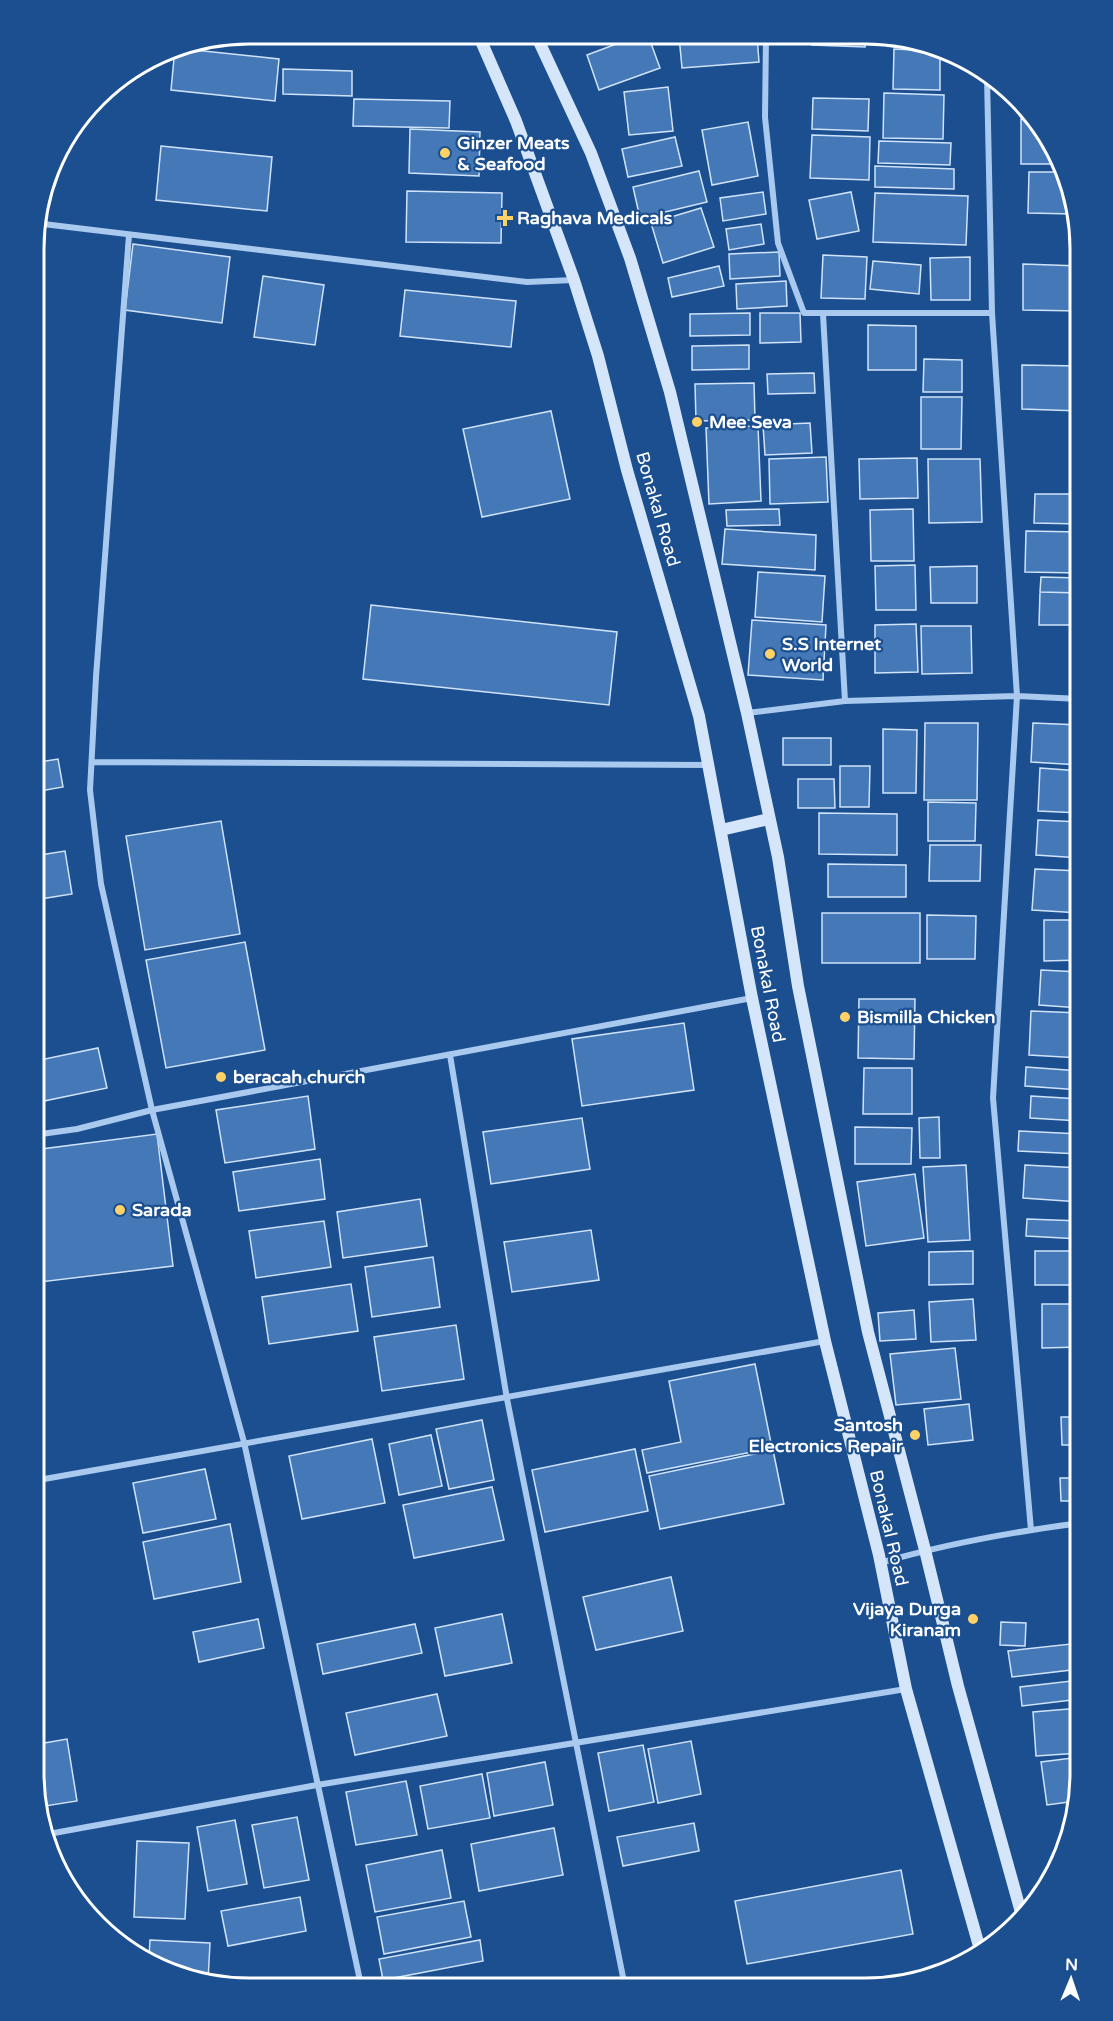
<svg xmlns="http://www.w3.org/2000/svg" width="1113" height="2021" viewBox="0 0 1113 2021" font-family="'Varela Round',sans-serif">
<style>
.building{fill:#4478b7;stroke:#cfe3fa;stroke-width:1.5}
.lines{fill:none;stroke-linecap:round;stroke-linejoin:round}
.minor{stroke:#a9c9ee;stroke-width:6}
.secondary{stroke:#d6e6fa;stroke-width:12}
.poi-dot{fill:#ffd166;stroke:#1b4f8f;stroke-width:2}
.labels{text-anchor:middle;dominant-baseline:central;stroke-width:4.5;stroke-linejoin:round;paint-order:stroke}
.poi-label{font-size:18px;font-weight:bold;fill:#fff;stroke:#1b4f8f;text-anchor:start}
.street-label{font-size:18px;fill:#fff;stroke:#1b4f8f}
.rim{fill:none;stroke:#fff;stroke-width:3}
</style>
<rect width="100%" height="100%" fill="#1b4f8f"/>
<path class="building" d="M640 35H648L660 68 599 90 587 55Z
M679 36H757L759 62 682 68Z
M813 37H866L865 47 812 45Z
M175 48 279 59 275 101 171 90Z
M894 49 934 51 940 54V90L893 89Z
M283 69 352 71V96L283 94Z
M668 87 673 131 629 135 624 92Z
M884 93 944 95 943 139 883 138Z
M813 98 869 99 868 131 812 129Z
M354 99 450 101 449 128 353 126Z
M1021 119 1029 120 1058 164H1021Z
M748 122 758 176 712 185 702 130Z
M410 129 480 132 479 176 409 173Z
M812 135 870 137 869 180 810 178Z
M675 137 682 166 628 177 622 149Z
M879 141 951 143 950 165 878 163Z
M161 146 272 157 267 211 156 200Z
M875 166 954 169V189L875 187Z
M699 171 707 202 640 218 633 187Z
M1029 172H1064L1068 179 1074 214 1028 213Z
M407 191 502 193 501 243 406 242Z
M763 192 766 214 723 221 720 198Z
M851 192 859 231 817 239 809 200Z
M875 193 968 196 966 245 873 242Z
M701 208 714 247 663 263 651 223Z
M761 224 764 244 729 250 726 229Z
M133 244 230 257 222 323 125 310Z
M779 252 780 276 730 279 729 254Z
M823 255 867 257 865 299 821 298Z
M970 257V300H931L930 258Z
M873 261 921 265 919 294 870 289Z
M1023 264 1080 266V311L1023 310Z
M719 266 724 286 672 297 668 278Z
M263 276 324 285 315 345 254 337Z
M786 281 787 306 737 309 736 284Z
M405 290 516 301 511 347 400 336Z
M750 313V335L690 336V314Z
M760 313H800L801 342 760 343Z
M868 325 916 326V370H868Z
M749 345V369L692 370V346Z
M924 359 962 360V392H923Z
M1022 365 1080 366V411L1022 409Z
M814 373 815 393 768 394 767 374Z
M754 383 755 420 696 421 695 384Z
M921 397H962L961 449H921Z
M551 411 570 499 482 517 463 429Z
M810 423 812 453 765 455 763 425Z
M758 426 761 501 709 504 706 428Z
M826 457 828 502 770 504 769 459Z
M917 458 918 498 860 499 859 459Z
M928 459H980L982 522 929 523Z
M1035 494H1080V524L1034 523Z
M779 509 780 525 727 526 726 510Z
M913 509 914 561H871L870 510Z
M725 529 816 535 815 570 722 564Z
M1026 531 1080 532V573L1025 572Z
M915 565 916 610H876L875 566Z
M977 566V603H931L930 567Z
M758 572 825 576 822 622 755 617Z
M1041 577 1080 578V593L1040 592Z
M1040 592 1080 593V625H1039Z
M371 605 617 632 609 705 363 679Z
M752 620 826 625 823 680 748 675Z
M916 624 918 672 875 673V625Z
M921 626H971L972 673 922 674Z
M925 723H978L977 800H924Z
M1033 723 1080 725V765L1031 762Z
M883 729 917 730 916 793H883Z
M783 738H831V765H783Z
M58 759 63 787 34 792V763Z
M840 766H870L869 807H840Z
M1040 768 1080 771V813L1038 811Z
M798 779H834L835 808H798Z
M928 802 976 803 975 841H928Z
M819 813 897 814V855L819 854Z
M1038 820 1080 822V858L1036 855Z
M221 821 240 934 145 950 126 836Z
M930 845H981L980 881H929Z
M65 851 72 894 34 900V856Z
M828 864 906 865V897H828Z
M1035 869 1080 871V913L1032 910Z
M822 913H920V963H822Z
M927 915 976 916 975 959H927Z
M1044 920H1080V960L1044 961Z
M245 942 265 1050 166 1068 146 960Z
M1041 970 1080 972V1008L1039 1005Z
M859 999H915L914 1059 858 1058Z
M1031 1011 1080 1013V1058L1029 1055Z
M684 1023 694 1090 582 1106 572 1039Z
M98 1048 107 1088 44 1101 35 1061Z
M1026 1067 1080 1071V1090L1025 1086Z
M864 1068H912V1114H863Z
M308 1096 315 1149 225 1163 216 1110Z
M1031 1096 1080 1099V1121L1030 1118Z
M939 1117 940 1158H920L919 1118Z
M582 1118 590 1169 491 1184 483 1132Z
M855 1127 912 1128 911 1164H855Z
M1019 1131 1080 1134V1154L1018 1151Z
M157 1134 173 1266 40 1282 34 1232V1150Z
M320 1159 325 1199 239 1211 233 1172Z
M966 1165 970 1240 928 1242 923 1167Z
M1025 1165 1080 1168V1202L1023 1198Z
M915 1174 924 1238 866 1246 857 1182Z
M420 1199 427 1246 343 1258 337 1212Z
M1027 1219 1080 1221V1239L1026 1236Z
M324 1221 331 1267 256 1278 249 1231Z
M591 1230 599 1280 512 1292 504 1242Z
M973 1251V1284L929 1285V1252Z
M1035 1251H1080V1285H1035Z
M433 1257 440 1307 372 1317 365 1267Z
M351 1284 358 1331 269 1344 262 1297Z
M973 1299 976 1340 931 1342 929 1302Z
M1042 1304H1080V1347L1042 1348Z
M914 1310 916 1339 880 1341 878 1313Z
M456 1325 464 1379 382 1391 374 1337Z
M955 1348 961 1399 896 1405 890 1354Z
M755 1364 772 1448 647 1473 642 1450 681 1442 669 1381Z
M969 1404 973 1440 928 1445 924 1409Z
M1061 1417H1080V1445H1062Z
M482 1420 494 1480 449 1489 436 1429Z
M431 1435 442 1486 399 1495 389 1444Z
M372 1439 385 1503 302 1519 289 1456Z
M635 1449 648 1511 545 1532 532 1470Z
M773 1450 784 1504 660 1529 649 1476Z
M205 1469 216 1519 143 1533 133 1483Z
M1060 1478H1080V1501H1061Z
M492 1487 504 1540 414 1558 403 1505Z
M230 1524 241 1582 154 1599 143 1542Z
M671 1577 683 1631 596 1650 583 1597Z
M502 1614 512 1663 445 1676 435 1628Z
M258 1619 264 1648 199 1662 193 1632Z
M1001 1622 1026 1623 1025 1646 1000 1645Z
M415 1624 422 1653 323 1674 317 1644Z
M1080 1643V1669L1012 1677 1008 1651Z
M1080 1680V1699L1022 1706 1020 1687Z
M437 1694 447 1736 355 1755 346 1713Z
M1080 1708V1753L1036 1756 1033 1712Z
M67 1739 77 1801 39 1807 33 1772V1745Z
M691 1741 701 1794 658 1803 648 1749Z
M643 1745 654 1802 609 1811 598 1753Z
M1080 1757V1787L1076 1801 1047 1805 1041 1762Z
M545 1762 553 1805 494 1816 487 1773Z
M482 1774 490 1818 428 1829 420 1786Z
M406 1781 417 1835 356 1845 346 1792Z
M297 1817 309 1880 264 1888 252 1825Z
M235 1820 247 1884 208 1891 197 1827Z
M694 1823 699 1851 623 1866 617 1837Z
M554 1828 563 1875 479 1891 471 1844Z
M137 1841 189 1843 185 1919 134 1917Z
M442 1850 451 1898 375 1912 366 1865Z
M901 1870 913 1934 747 1964 735 1901Z
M300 1897 306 1931 228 1946 221 1911Z
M464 1901 471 1937 384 1954 377 1917Z
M150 1940 210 1943 208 1981 149 1957Z
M480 1940 483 1961 383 1980 379 1959Z"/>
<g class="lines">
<path class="minor" d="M766 36 765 117 778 243 804 313H992
M987 77 992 313 1017 696 993 1098 1031 1530
M35 223 527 282 574 280
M129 235 96 677 90 790 101 884 152 1110 244 1442 361 1985
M823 314 845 701
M747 713 845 701 1017 696 1080 699
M92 762 709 765
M450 1055 507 1399 625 1987
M34 1135 77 1129 152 1110 752 998
M33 1481C297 1432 561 1389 825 1341
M880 1563C945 1544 1012 1532 1080 1523
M43 1835 317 1785 906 1689"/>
<path class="secondary" d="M478 34 516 121 574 280 598 356 627 470 699 716 752 998 825 1341 879 1555 906 1689 981 1953
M536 35 591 153 630 258 670 392 747 713 778 857 798 986 868 1332 925 1550 958 1686 1022 1916
M721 830 769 819"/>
</g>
<g class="poi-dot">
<circle cx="445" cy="153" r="6"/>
<path d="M502 209h6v6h6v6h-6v6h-6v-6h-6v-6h6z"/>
<circle cx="697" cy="422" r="6"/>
<circle cx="770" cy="654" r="6"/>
<circle cx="845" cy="1017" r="6"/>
<circle cx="221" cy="1077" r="6"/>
<circle cx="120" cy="1210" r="6"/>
<circle cx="915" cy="1435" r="6"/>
<circle cx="973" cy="1619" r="6"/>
</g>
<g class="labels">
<g class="poi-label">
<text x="457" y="143">Ginzer Meats<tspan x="457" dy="21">&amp; Seafood</tspan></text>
<text x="517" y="218">Raghava Medicals</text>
<text x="709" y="422">Mee Seva</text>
<text x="782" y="644">S.S Internet<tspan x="782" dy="21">World</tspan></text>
<text x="857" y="1017">Bismilla Chicken</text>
<text x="233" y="1077">beracah church</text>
<text x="132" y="1210">Sarada</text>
<text x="903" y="1425" text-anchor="end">Santosh<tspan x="903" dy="21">Electronics Repair</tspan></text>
<text x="961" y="1609" text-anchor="end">Vijaya Durga<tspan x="961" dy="21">Kiranam</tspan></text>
</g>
<g class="street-label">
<text transform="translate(658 509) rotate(74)">Bonakal Road</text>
<text transform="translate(768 984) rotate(79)">Bonakal Road</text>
<text transform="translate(889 1528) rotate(77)">Bonakal Road</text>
</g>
</g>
<path d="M0 0H1113V2021H0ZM249 44H865A205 205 0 0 1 1070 249V1773A205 205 0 0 1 865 1978H249A205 205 0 0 1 44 1773V249A205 205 0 0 1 249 44Z" fill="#1b4f8f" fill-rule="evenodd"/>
<path class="rim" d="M249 44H865A205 205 0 0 1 1070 249V1773A205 205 0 0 1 865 1978H249A205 205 0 0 1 44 1773V249A205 205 0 0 1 249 44Z"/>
<g transform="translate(1071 1979) rotate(2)" stroke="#1b4f8f" stroke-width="4.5" paint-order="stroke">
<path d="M0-4.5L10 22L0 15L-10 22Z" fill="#ffffff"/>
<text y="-9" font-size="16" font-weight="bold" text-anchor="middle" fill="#ffffff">N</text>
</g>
</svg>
